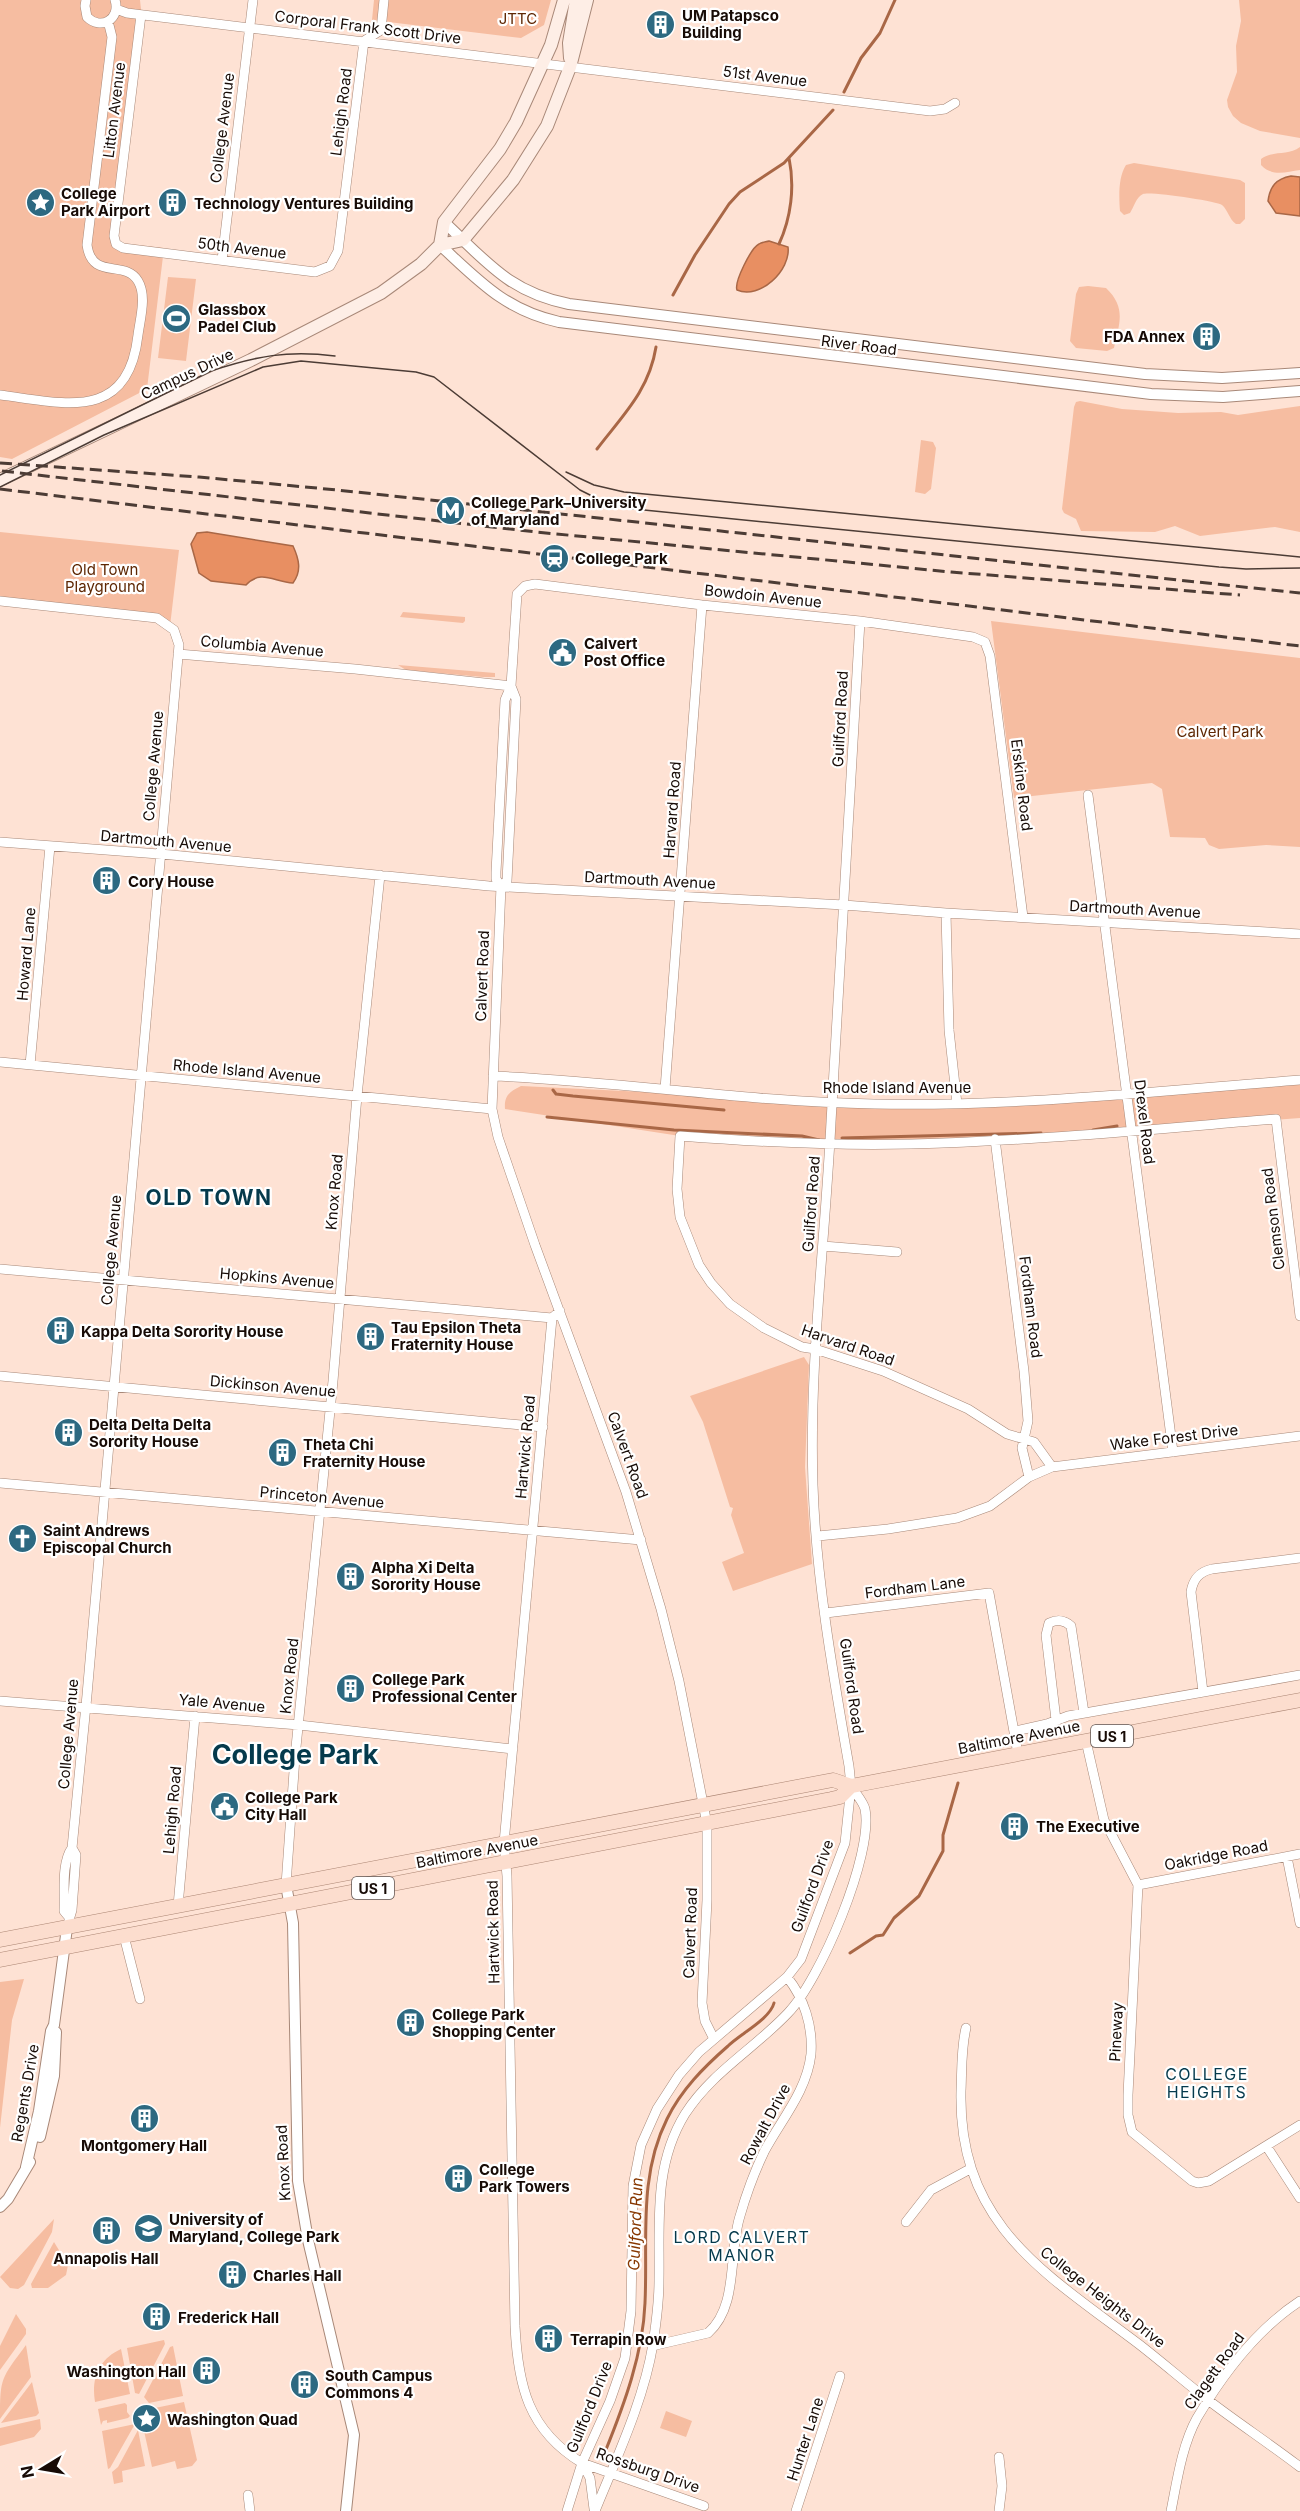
<svg xmlns="http://www.w3.org/2000/svg" width="1300" height="2511" viewBox="0 0 1300 2511" font-family="Inter,sans-serif">
<style>
.green{fill:#f6bda1}
.water{fill:#e88f62;stroke:#a96746;stroke-width:1.5}
.lines{fill:none;stroke-linecap:round;stroke-linejoin:round}
.stream{stroke:#a96746;stroke-width:3}
.minor-casing{stroke:#a88878;stroke-width:10}
.tertiary-casing{stroke:#a88878;stroke-width:12}
.secondary-casing{stroke:#a88878;stroke-width:14}
.primary-casing{stroke:#ab8573;stroke-width:15}
.minor{stroke:#fff;stroke-width:9}
.tertiary{stroke:#fff;stroke-width:10}
.secondary{stroke:#feeee6;stroke-width:12}
.primary{stroke:#fcddce;stroke-width:14}
.tram{stroke:#4c3c35;stroke-width:1.5}
.rail{stroke:#4c3c35;stroke-width:3;stroke-dasharray:12 6;stroke-linecap:butt}
.labels{text-anchor:middle;dominant-baseline:central;stroke-width:4.5;stroke-linejoin:round;paint-order:stroke}
.shield{fill:#fff;stroke:#5d5451;stroke-width:1.5}
.shield-label{font-size:14px;font-weight:bold;fill:#170b06}
.poi-label{font-size:15px;font-weight:bold;fill:#170b06;stroke:#fff;text-anchor:start}
.park-label{font-size:15px;fill:#5e2703;stroke:#fff}
.street-label{font-size:15px;fill:#170b06;stroke:#fff}
.neighbourhood-label{font-size:16px;letter-spacing:1.5px;fill:#053a4c;stroke:#fff}
.water-label{font-size:16px;font-style:italic;fill:#873700;stroke:#fff}
.district-label{font-size:21px;font-weight:bold;letter-spacing:1.5px;fill:#053a4c;stroke:#fff}
.town-label{font-size:27px;font-weight:bold;fill:#053a4c;stroke:#fff}
</style>
<rect width="100%" height="100%" fill="#fee2d4"/>
<path class="green" d="M0 0H140L142 19 116 243 164 248 147 389 12 459 0 457Z
M374 0H551L544 25 521 38 372 20Z
M1239 0H1300V138L1260 131 1241 123 1233 116 1228 107 1227 100 1237 72 1236 46 1241 21Z
M1300 147V170C1286 172 1272 177 1261 165V159C1273 150 1288 156 1300 147Z
M1134 163 1240 180 1245 183V219L1240 224H1236C1229 219 1228 210 1222 205 1217 201 1149 191 1143 194 1136 197 1134 207 1130 213L1124 215 1120 211C1119 198 1118 177 1126 165Z
M168 277 196 279 186 361 158 358Z
M1088 286 1106 288C1127 308 1119 324 1114 348L1107 351 1076 348 1070 341 1076 294 1079 287Z
M1080 401 1122 409 1178 413 1221 412 1238 415 1300 406V532L1275 527 1200 536 1175 526 1155 532 1081 531 1076 519 1064 513 1062 509 1074 407 1076 402Z
M921 440 933 442 936 448 931 489 925 494 915 492Z
M0 532 179 550 170 626 164 621 0 601Z
M403 612 465 617V621L463 623 400 617Z
M991 621 1300 658V847L1266 845 1219 849 1209 845 1205 838 1170 837 1162 789 1152 783 1014 798Z
M398 665 495 673V677H483L406 670Z
M1300 1080V1118L1132 1131 913 1144 680 1136 505 1109C504 1096 509 1092 521 1086L665 1093 870 1108Z
M804 1357 809 1365 805 1467 812 1564 733 1591 722 1562 744 1553 731 1515 733 1508 730 1507 703 1422 690 1396Z
M24 1979 12 2020 0 2128V1982Z
M54 2219 52 2232 24 2285 18 2289 10 2288 0 2277Z
M54 2242 68 2265 66 2275 48 2288H32L31 2284Z
M16 2314 26 2329V2334L0 2370V2346Z
M164 2340 165 2344 139 2394 135 2393 127 2348Z
M26 2345 31 2377 0 2419C0 2377 1 2379 26 2345Z
M173 2346 183 2396 149 2403 144 2397 170 2347Z
M121 2349 130 2394 95 2402C91 2378 99 2359 121 2349Z
M32 2382 39 2413 36 2416 1 2423Z
M184 2402 197 2460 192 2466 177 2469 175 2461 152 2467 142 2422 151 2413 150 2409Z
M125 2403 127 2405V2412L130 2416 128 2418 107 2423V2420L103 2421 101 2425 98 2409Z
M666 2411 692 2421 686 2437 660 2428Z
M40 2419 41 2429 34 2437 0 2446V2428Z
M135 2424 110 2468 108 2469 102 2431Z
M138 2430 145 2466 122 2471 123 2482 114 2484 112 2472 118 2467Z"/>
<path class="water" d="M1291 176 1300 177V216L1276 213 1268 201C1270 186 1276 179 1291 176Z
M769 241 788 247C791 270 760 300 737 290 734 282 751 248 759 244 762 242 766 242 769 241Z
M207 532 293 546C299 559 302 571 293 583 274 582 261 569 246 585L211 581 199 573 191 544 197 533Z"/>
<g class="lines">
<path class="stream" d="M844 92 861 58 880 33 895 0
M779 244C791 218 795 187 789 158
M673 295 695 255 729 204 740 192 784 163 833 110
M597 449C622 416 649 391 656 347
M553 1090 556 1094 573 1096 724 1110
M547 1117 674 1130 802 1136 819 1140
M1093 1130 1117 1126
M842 1138 1041 1133
M850 1953 876 1936 883 1935 894 1918 919 1896 943 1851V1835L958 1783
M605 2452C624 2405 643 2354 645 2303 648 2240 638 2177 667 2119 681 2090 704 2067 728 2046 740 2034 770 2019 774 2003"/>
<defs>
<path id="minor" d="M86 0 85 6 87 17C101 31 121 19 115 0
M116 9 127 13 930 111 945 109 955 103
M141 15 114 236 116 244 123 248 315 272 330 266 338 251 364 41 381 30 384 0
M222 260 253 0
M0 395C64 403 128 423 138 335 140 319 147 296 138 281 125 259 92 281 87 245L112 37 108 21
M0 601 157 618 174 630 179 645 87 1695 72 1848C61 1863 65 1893 64 1911L69 1917
M178 654 355 669 511 686
M1088 795 1173 1452
M0 842 172 855 489 886 844 905 946 913 1300 934
M501 886 507 881 516 699 511 686
M946 913 949 1030 957 1104
M0 1062 492 1109
M30 1065 50 846
M493 1076C620 1081 746 1102 874 1104 1014 1107 1160 1091 1300 1080
M665 1089 702 605
M995 1139 1024 1371 1028 1421 1022 1448 1029 1477
M823 1246 897 1252
M0 1269 552 1318
M560 1311 552 1318 504 1843 507 1876 515 2326C518 2386 528 2430 582 2463L704 2506
M0 1376 543 1427
M1052 1467 1034 1442 1007 1434 968 1409 883 1371 815 1349 802 1347 764 1328 730 1304 711 1283 699 1265 680 1217 677 1189 680 1136C757 1142 834 1146 912 1144 1033 1141 1155 1129 1276 1119L1300 1316
M0 1483 641 1540
M818 1536 888 1529 957 1518 990 1506 1029 1477 1052 1467 1300 1436
M826 1613 989 1593 1018 1754
M1203 1692 1191 1592C1193 1579 1199 1572 1212 1569L1300 1558
M0 1701 299 1725 513 1749
M1056 1720 1046 1635 1049 1623C1058 1619 1064 1620 1071 1626L1084 1713
M1015 1731 1047 1724 1068 1716 1300 1675
M1086 1741 1104 1820 1138 1885 1128 2095V2115L1132 2132 1192 2181 1198 2183 1209 2181 1300 2125
M1287 1857 1300 1923
M286 1885 295 1757 333 1381 357 1096 380 875
M1138 1885 1300 1854
M178 1906 195 1716
M69 1920 72 1910 76 1855 72 1848
M124 1936 140 1999
M966 2028C961 2048 962 2070 961 2091 958 2225 1045 2273 1140 2345 1163 2363 1185 2382 1208 2400 1238 2423 1270 2444 1300 2467
M714 2039 705 2021 702 2003 707 1900V1824L679 1681 661 1609 626 1492 535 1245 498 1137 492 1109 501 886 496 879V872L505 700 511 686 517 594 525 586 535 584 702 605 860 621 973 637 985 642 990 656 1023 917
M1267 2147 1300 2198
M906 2222 931 2190 970 2169
M652 2346 708 2333C739 2306 728 2253 740 2216 746 2195 754 2173 764 2152 781 2120 807 2091 811 2054 813 2026 804 1998 787 1977
M999 2457 1002 2486 999 2511
M582 2463 590 2478 594 2509
M248 2495 250 2511
M567 2511 582 2463 610 2401 625 2358 631 2311 633 2186 641 2145 657 2109 679 2075 699 2052 787 1977 801 1959 845 1843 851 1786 849 1766C833 1674 816 1578 813 1485 809 1364 825 1243 831 1122 840 955 851 788 860 621
M595 2511C616 2459 644 2400 653 2344 656 2324 659 2302 659 2281 660 2223 653 2166 685 2114 712 2072 754 2049 788 2013 820 1980 874 1854 865 1809 863 1801 855 1793 851 1786
M796 2511 840 2376
M1171 2511C1177 2481 1182 2445 1197 2418 1223 2374 1257 2329 1300 2301"/>
<path id="tertiary" d="M444 222C487 262 509 292 569 304L1145 374 1222 378 1300 373
M440 245C479 281 505 310 559 322L1151 394 1223 397 1300 391
M286 1885 293 1923 298 2181 308 2240 354 2435 346 2511
M40 2137 54 2076 56 2032
M26 2167 39 2111 51 2031 54 2025 67 1928
M0 2207 8 2199 30 2162"/>
<path id="secondary" d="M570 58 569 43 576 0
M440 245 444 222 500 149 516 122 551 45 564 0
M0 480 251 360 381 293 421 264 440 245 463 240 513 180 547 126 570 67 587 0"/>
<path id="primary" d="M0 1940 833 1780 851 1786
M0 1960 831 1799 840 1797 851 1786 1300 1700"/>
</defs>
<use href="#minor" class="minor-casing"/>
<use href="#tertiary" class="tertiary-casing"/>
<use href="#secondary" class="secondary-casing"/>
<use href="#primary" class="primary-casing"/>
<use href="#minor" class="minor"/>
<use href="#tertiary" class="tertiary"/>
<use href="#secondary" class="secondary"/>
<use href="#primary" class="primary"/>
<path class="tram" d="M566 472 594 485 624 492 1300 557
M0 475 211 371C256 356 288 350 335 356
M0 487 104 435 263 367 301 361 416 372 434 377 580 490 606 503 624 508 1219 567 1246 569 1300 568"/>
<path class="rail" d="M0 463 199 477 337 490 1300 593
M2 471 536 532 951 572 1240 595
M0 489 1300 646"/>
</g>
<defs>
<symbol id="building-disc" viewBox="-11 -11 22 22"><circle r="9.5" fill="#2d6981" stroke="#fff"/><path d="M-4-6H4V6H1V3H-1V6H-4ZM-2.5-4.3h1.7v1.8h-1.7ZM.8-4.3h1.7v1.8H.8ZM-2.5-1h1.7V.8h-1.7ZM.8-1h1.7V.8H.8Z" fill="#fff"/></symbol>
<symbol id="sight-disc" viewBox="-11 -11 22 22"><circle r="9.5" fill="#2d6981" stroke="#fff"/><path d="M0-6L1.8-2.2L6-1.7L2.9 1.2L3.7 5.4L0 3.3L-3.7 5.4L-2.9 1.2L-6-1.7L-1.8-2.2Z" fill="#fff"/></symbol>
<symbol id="stadium-disc" viewBox="-11 -11 22 22"><circle r="9.5" fill="#2d6981" stroke="#fff"/><path d="M0-5a6.5 5 0 1 0 0 10a6.5 5 0 1 0 0-10ZM-3.5-1.8h7v3.6h-7Z" fill="#fff"/></symbol>
<symbol id="metro-disc" viewBox="-11 -11 22 22"><circle r="9.5" fill="#2d6981" stroke="#fff"/><path d="M-5.5 5V-5H-3L0 0L3-5H5.5V5H3V-.5L0 4L-3-.5V5Z" fill="#fff"/></symbol>
<symbol id="station-disc" viewBox="-11 -11 22 22"><circle r="9.5" fill="#2d6981" stroke="#fff"/><path d="M-3-6H3Q5-6 5-4V2Q5 4 3 4L4.5 6H3L1.5 4h-3L-3 6H-4.5L-3 4Q-5 4-5 2V-4Q-5-6-3-6ZM-3.5-4v3h7v-3ZM-3.5 1v1.5H-2V1ZM2 1v1.5H3.5V1Z" fill="#fff"/></symbol>
<symbol id="civic-disc" viewBox="-11 -11 22 22"><circle r="9.5" fill="#2d6981" stroke="#fff"/><path d="M-.6-6.5H3V-4.5H.6V-3L4-1V1h2V6H-6V1h2V-1L-.6-3ZM-1.2 2.5V6h2.4V2.5Z" fill="#fff"/></symbol>
<symbol id="church-disc" viewBox="-11 -11 22 22"><circle r="9.5" fill="#2d6981" stroke="#fff"/><path d="M-1.2-6h2.4v3.5h3.3v2.4h-3.3V6h-2.4V-.1h-3.3v-2.4h3.3Z" fill="#fff"/></symbol>
<symbol id="university-disc" viewBox="-11 -11 22 22"><circle r="9.5" fill="#2d6981" stroke="#fff"/><path d="M0-5L7-2L0 1L-7-2ZM-4 1L0 2.5L4 1V4Q0 6-4 4Z" fill="#fff"/></symbol>
</defs>
<g fill-rule="evenodd">
<use href="#building-disc" x="644" y="8" width="33" height="33"/>
<use href="#sight-disc" x="24" y="186" width="33" height="33"/>
<use href="#building-disc" x="156" y="186" width="33" height="33"/>
<use href="#stadium-disc" x="160" y="302" width="33" height="33"/>
<use href="#building-disc" x="1190" y="320" width="33" height="33"/>
<use href="#metro-disc" x="434" y="494" width="33" height="33"/>
<use href="#station-disc" x="538" y="542" width="33" height="33"/>
<use href="#civic-disc" x="546" y="636" width="33" height="33"/>
<use href="#building-disc" x="90" y="864" width="33" height="33"/>
<use href="#building-disc" x="44" y="1314" width="33" height="33"/>
<use href="#building-disc" x="354" y="1320" width="33" height="33"/>
<use href="#building-disc" x="52" y="1416" width="33" height="33"/>
<use href="#building-disc" x="266" y="1436" width="33" height="33"/>
<use href="#church-disc" x="6" y="1522" width="33" height="33"/>
<use href="#building-disc" x="334" y="1560" width="33" height="33"/>
<use href="#building-disc" x="334" y="1672" width="33" height="33"/>
<use href="#civic-disc" x="208" y="1790" width="33" height="33"/>
<use href="#building-disc" x="998" y="1810" width="33" height="33"/>
<use href="#building-disc" x="394" y="2006" width="33" height="33"/>
<use href="#building-disc" x="128" y="2102" width="33" height="33"/>
<use href="#building-disc" x="442" y="2162" width="33" height="33"/>
<use href="#university-disc" x="132" y="2212" width="33" height="33"/>
<use href="#building-disc" x="90" y="2214" width="33" height="33"/>
<use href="#building-disc" x="216" y="2258" width="33" height="33"/>
<use href="#building-disc" x="140" y="2300" width="33" height="33"/>
<use href="#building-disc" x="532" y="2322" width="33" height="33"/>
<use href="#building-disc" x="190" y="2354" width="33" height="33"/>
<use href="#building-disc" x="288" y="2368" width="33" height="33"/>
<use href="#sight-disc" x="130" y="2402" width="33" height="33"/>
</g>
<g class="labels">
<g class="shield">
<rect x="1091" y="1725" width="42" height="22" rx="4.5"/>
<rect x="352" y="1877" width="42" height="22" rx="4.5"/>
</g>
<g class="shield-label">
<text x="1112" y="1736">US 1</text>
<text x="373" y="1888">US 1</text>
</g>
<g class="poi-label">
<text x="682" y="15">UM Patapsco<tspan x="682" dy="17">Building</tspan></text>
<text x="61" y="193">College<tspan x="61" dy="17">Park Airport</tspan></text>
<text x="194" y="203">Technology Ventures Building</text>
<text x="198" y="309">Glassbox<tspan x="198" dy="17">Padel Club</tspan></text>
<text x="1185" y="336" text-anchor="end">FDA Annex</text>
<text x="471" y="502">College Park–University<tspan x="471" dy="17">of Maryland</tspan></text>
<text x="575" y="558">College Park</text>
<text x="584" y="643">Calvert<tspan x="584" dy="17">Post Office</tspan></text>
<text x="128" y="881">Cory House</text>
<text x="391" y="1327">Tau Epsilon Theta<tspan x="391" dy="17">Fraternity House</tspan></text>
<text x="81" y="1331">Kappa Delta Sorority House</text>
<text x="89" y="1424">Delta Delta Delta<tspan x="89" dy="17">Sorority House</tspan></text>
<text x="303" y="1444">Theta Chi<tspan x="303" dy="17">Fraternity House</tspan></text>
<text x="43" y="1530">Saint Andrews<tspan x="43" dy="17">Episcopal Church</tspan></text>
<text x="371" y="1567">Alpha Xi Delta<tspan x="371" dy="17">Sorority House</tspan></text>
<text x="372" y="1679">College Park<tspan x="372" dy="17">Professional Center</tspan></text>
<text x="245" y="1797">College Park<tspan x="245" dy="17">City Hall</tspan></text>
<text x="1036" y="1826">The Executive</text>
<text x="432" y="2014">College Park<tspan x="432" dy="17">Shopping Center</tspan></text>
<text x="144" y="2145" text-anchor="middle">Montgomery Hall</text>
<text x="479" y="2169">College<tspan x="479" dy="17">Park Towers</tspan></text>
<text x="169" y="2219">University of<tspan x="169" dy="17">Maryland, College Park</tspan></text>
<text x="106" y="2258" text-anchor="middle">Annapolis Hall</text>
<text x="253" y="2275">Charles Hall</text>
<text x="178" y="2317">Frederick Hall</text>
<text x="570" y="2339">Terrapin Row</text>
<text x="186" y="2371" text-anchor="end">Washington Hall</text>
<text x="325" y="2375">South Campus<tspan x="325" dy="17">Commons 4</tspan></text>
<text x="167" y="2419">Washington Quad</text>
</g>
<g class="park-label">
<text x="518" y="18">JTTC</text>
<text x="105" y="569">Old Town<tspan x="105" dy="17">Playground</tspan></text>
<text x="1220" y="731">Calvert Park</text>
</g>
<g class="street-label">
<text transform="translate(368 27) rotate(7)">Corporal Frank Scott Drive</text>
<text transform="translate(765 76) rotate(7)">51st Avenue</text>
<text transform="translate(114 110) rotate(-83)">Litton Avenue</text>
<text transform="translate(341 112) rotate(-83)">Lehigh Road</text>
<text transform="translate(222 128) rotate(-83)">College Avenue</text>
<text transform="translate(242 248) rotate(7)">50th Avenue</text>
<text transform="translate(859 345) rotate(7)">River Road</text>
<text transform="translate(187 374) rotate(-25)">Campus Drive</text>
<text transform="translate(763 596) rotate(6)">Bowdoin Avenue</text>
<text transform="translate(262 646) rotate(5)">Columbia Avenue</text>
<text transform="translate(840 719) rotate(-87)">Guilford Road</text>
<text transform="translate(153 766) rotate(-85)">College Avenue</text>
<text transform="translate(1022 785) rotate(83)">Erskine Road</text>
<text transform="translate(672 810) rotate(-86)">Harvard Road</text>
<text transform="translate(166 841) rotate(5)">Dartmouth Avenue</text>
<text transform="translate(650 880) rotate(3)">Dartmouth Avenue</text>
<text transform="translate(1135 909) rotate(3)">Dartmouth Avenue</text>
<text transform="translate(26 954) rotate(-85)">Howard Lane</text>
<text transform="translate(482 976) rotate(-88)">Calvert Road</text>
<text transform="translate(247 1071) rotate(5)">Rhode Island Avenue</text>
<text x="897" y="1087">Rhode Island Avenue</text>
<text transform="translate(1145 1122) rotate(83)">Drexel Road</text>
<text transform="translate(334 1192) rotate(-85)">Knox Road</text>
<text transform="translate(811 1204) rotate(-86)">Guilford Road</text>
<text transform="translate(1273 1219) rotate(-97)">Clemson Road</text>
<text transform="translate(111 1250) rotate(-85)">College Avenue</text>
<text transform="translate(277 1278) rotate(5)">Hopkins Avenue</text>
<text transform="translate(1031 1307) rotate(83)">Fordham Road</text>
<text transform="translate(848 1345) rotate(19)">Harvard Road</text>
<text transform="translate(273 1386) rotate(5)">Dickinson Avenue</text>
<text transform="translate(1174 1437) rotate(-7)">Wake Forest Drive</text>
<text transform="translate(525 1447) rotate(-85)">Hartwick Road</text>
<text transform="translate(628 1455) rotate(70)">Calvert Road</text>
<text transform="translate(322 1497) rotate(5)">Princeton Avenue</text>
<text transform="translate(915 1587) rotate(-7)">Fordham Lane</text>
<text transform="translate(289 1676) rotate(-84)">Knox Road</text>
<text transform="translate(852 1686) rotate(82)">Guilford Road</text>
<text transform="translate(222 1703) rotate(5)">Yale Avenue</text>
<text transform="translate(68 1734) rotate(-85)">College Avenue</text>
<text transform="translate(1019 1737) rotate(-11)">Baltimore Avenue</text>
<text transform="translate(172 1810) rotate(-85)">Lehigh Road</text>
<text transform="translate(477 1851) rotate(-11)">Baltimore Avenue</text>
<text transform="translate(1216 1855) rotate(-11)">Oakridge Road</text>
<text transform="translate(812 1886) rotate(-70)">Guilford Drive</text>
<text transform="translate(493 1932) rotate(-91)">Hartwick Road</text>
<text transform="translate(690 1933) rotate(-88)">Calvert Road</text>
<text transform="translate(1116 2032) rotate(-87)">Pineway</text>
<text transform="translate(25 2093) rotate(-80)">Regents Drive</text>
<text transform="translate(765 2124) rotate(-62)">Rowalt Drive</text>
<text transform="translate(283 2163) rotate(-93)">Knox Road</text>
<text transform="translate(1103 2297) rotate(38)">College Heights Drive</text>
<text transform="translate(1214 2371) rotate(-54)">Clagett Road</text>
<text transform="translate(589 2407) rotate(-68)">Guilford Drive</text>
<text transform="translate(805 2439) rotate(-72)">Hunter Lane</text>
<text transform="translate(648 2470) rotate(19)">Rossburg Drive</text>
</g>
<g class="neighbourhood-label">
<text x="1207" y="2074">COLLEGE<tspan x="1207" dy="18">HEIGHTS</tspan></text>
<text x="742" y="2237">LORD CALVERT<tspan x="742" dy="18">MANOR</tspan></text>
</g>
<g class="water-label">
<text transform="translate(635 2224) rotate(-88)">Guilford Run</text>
</g>
<g class="district-label">
<text x="209" y="1197">OLD TOWN</text>
</g>
<g class="town-label">
<text x="295" y="1754">College Park</text>
</g>
</g>
<g transform="translate(42 2469) rotate(259)" stroke="#ffffff" stroke-width="4.5" paint-order="stroke">
<path d="M0-4.5L10 22L0 15L-10 22Z" fill="#170b06"/>
<text y="-9" font-size="16" font-weight="bold" text-anchor="middle" fill="#170b06">N</text>
</g>
</svg>
